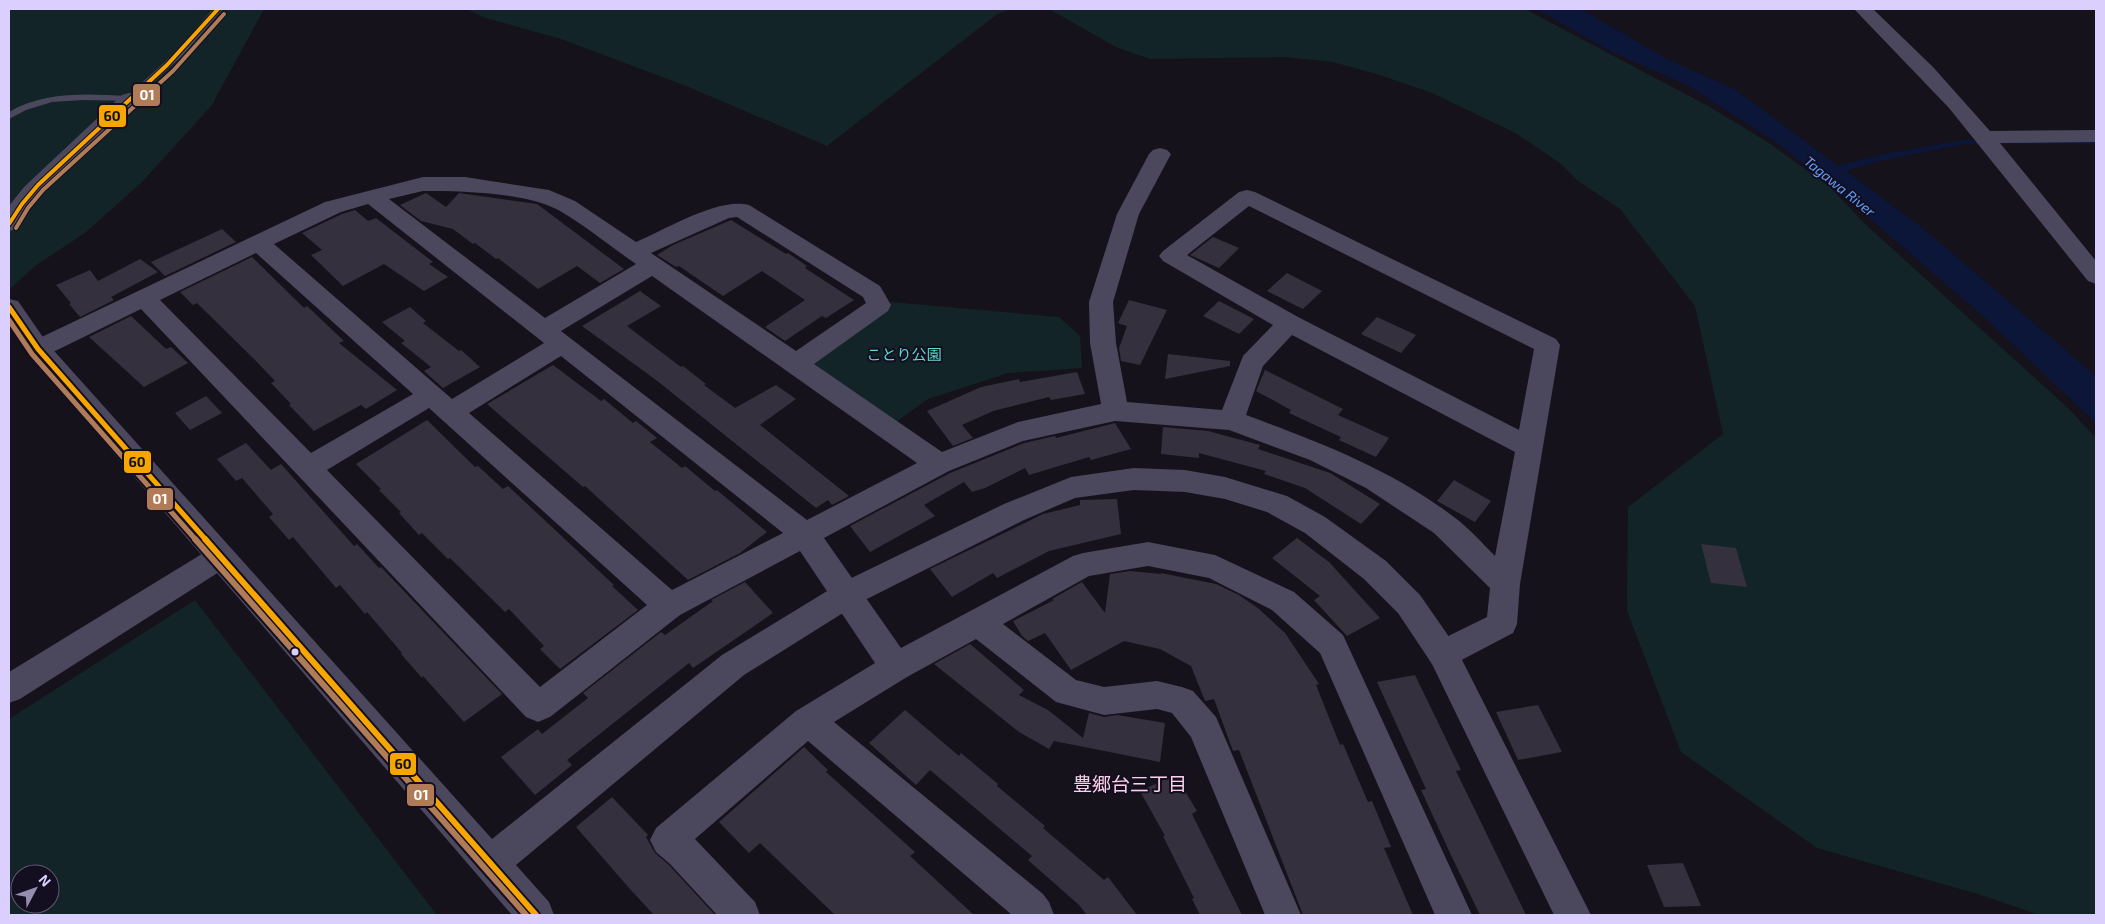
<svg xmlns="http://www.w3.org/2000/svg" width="2105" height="924" viewBox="0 0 2105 924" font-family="'Exo 2','Noto Sans JP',sans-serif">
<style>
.green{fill:#122428;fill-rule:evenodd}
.water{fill:#0c1639}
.building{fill:#34303e}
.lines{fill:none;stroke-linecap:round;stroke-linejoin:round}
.service{fill:#4b475c;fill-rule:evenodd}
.minor{fill:#4b475c;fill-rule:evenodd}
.tertiary{fill:#4b475c;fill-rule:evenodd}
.bus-1-far2-casing{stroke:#130e20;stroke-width:6}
.bus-1-far1-casing{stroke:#130e20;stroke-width:9}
.bus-1-casing{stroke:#130e20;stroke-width:10}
.bus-2-far2-casing{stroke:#130e20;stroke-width:6}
.bus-2-far1-casing{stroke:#130e20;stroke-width:9}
.bus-2-casing{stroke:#130e20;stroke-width:10}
.bus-1-far2{stroke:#f7a600;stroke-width:4}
.bus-1-far1{stroke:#f7a600;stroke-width:5}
.bus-1{stroke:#f7a600;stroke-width:6}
.bus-2-far2{stroke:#b07c57;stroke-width:4}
.bus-2-far1{stroke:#b07c57;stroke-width:5}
.bus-2{stroke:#b07c57;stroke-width:6}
.bus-dot{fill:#dacffd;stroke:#130e20;stroke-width:2}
.labels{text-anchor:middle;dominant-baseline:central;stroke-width:4;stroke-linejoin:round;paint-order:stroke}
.far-water-label{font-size:14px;font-style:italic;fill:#619ff9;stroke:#130e20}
.park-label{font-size:15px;fill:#5edacb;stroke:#130e20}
.near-neighbourhood-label{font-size:19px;fill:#fdd1e7;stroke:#130e20}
.line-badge{stroke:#130e20;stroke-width:2}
.badge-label{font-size:14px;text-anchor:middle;font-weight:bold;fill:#fff}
.pale-badge-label{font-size:14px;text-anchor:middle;font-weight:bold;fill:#111}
</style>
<rect width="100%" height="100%" fill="#15121c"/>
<path class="green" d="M9 9H264L212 105 141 183 85 233 35 266 9 290Z
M466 9H1010L996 15 827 146 686 86 561 39 486 18Z
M1049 9H1525L1710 107 1769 143 1831 188 1864 223 2068 408 2096 438V915H2039L1981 895 1817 848 1681 752 1627 611 1628 507 1723 434 1695 306 1620 209 1578 181 1561 164 1517 134 1432 93 1380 75 1333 62 1284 57 1150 59 1116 47Z
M891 302 1059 317 1080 336 1082 368 1008 373 928 399 896 422 806 363Z
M195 600 437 915H9V719ZM20 874H50V904H20Z"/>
<path class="water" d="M1537 9H1581L1665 58 1736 90 1838 166 1879 155 1964 140H2096V144H1966L1879 161 1846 171 1920 226 2096 376V423L1986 319 1866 215 1780 145 1687 85 1610 51Z"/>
<path class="building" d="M426 193 446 207 459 193 537 204 624 269 600 283 577 266 538 289 498 258 496 259 475 243 473 244 453 229 421 221 400 205Z
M355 210 368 221 376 218 433 262 429 264 448 277 424 291 384 264 343 286 311 255 322 250 302 233 342 214Z
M731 220 786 254 788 253 807 266 805 268 854 300 826 318 822 316 785 341 765 327 805 300 762 271 723 296 679 266 676 267 657 255 673 245Z
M222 229 236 242 165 276 151 262Z
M1213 237 1239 248 1219 268 1190 255Z
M252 257 304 308 307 306 344 341 339 343 397 390 366 409 361 405 314 431 289 405 291 404 271 383 275 381 257 362 197 303 193 305 180 292Z
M140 259 158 272 111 297 114 300 80 317 69 304 71 303 56 285 90 270 98 281Z
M1287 273 1322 291 1303 309 1267 291Z
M640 291 661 306 627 326 681 367 683 366 706 384 704 385 735 408 776 385 796 399 760 425 849 496 832 505 828 500 816 508 656 380 582 326Z
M1129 300 1167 310 1140 365 1121 361 1119 348 1127 326 1118 323Z
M1219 301 1254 319 1239 334 1203 316Z
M410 307 426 321 423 323 459 351 461 350 480 367 443 388 424 371 431 367 401 343 405 341 382 322Z
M131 316 166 349 171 347 188 363 144 387 89 337Z
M1377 317 1416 335 1401 353 1361 334Z
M1168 354 1230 361V366L1165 379Z
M553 365 601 401 604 399 633 423 636 421 657 438 650 442 682 468 685 466 715 491 717 490 767 532 740 553 688 580 585 486 583 487 487 404Z
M1265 370 1343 409 1338 415 1389 438 1376 457 1339 440 1341 437 1289 413 1291 410 1256 391Z
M1077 372 1085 394 1051 400 1049 397 993 411 962 425 973 438 953 446 927 411 981 387 1019 379 1020 382Z
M206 396 222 413 190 430 175 413Z
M427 420 475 467 478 466 503 489 508 486 614 585 612 586 638 610 560 669 540 649 544 646 509 609 505 612 450 558 448 559 422 533 419 535 399 513 401 512 379 490 381 489 356 464Z
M1115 423 1131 449 1091 460 1089 457 1029 475 1025 468 985 488 972 492 964 482 924 505 935 516 870 552 850 526 950 473 1024 443 1055 436 1056 438Z
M1163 427 1208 431 1260 445 1258 449 1330 473 1380 504 1361 524 1305 488 1264 474 1266 471 1199 453V458L1161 454Z
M246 443 271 470 281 464 354 546 357 544 379 568 381 567 502 694 464 722 423 676 422 678 401 654 402 653 367 612 365 614 340 585 336 588 293 537 289 540 269 517 273 514 242 478 236 481 217 459Z
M1454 480 1491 501 1475 522 1437 501Z
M1117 499 1121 534 1049 551 997 578 993 573 952 597 930 569 1043 514 1080 505V500Z
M1297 538 1329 562 1380 618 1347 636 1314 600 1320 596 1272 558Z
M1701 544 1736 548 1747 587 1711 583Z
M1130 571 1161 574V573L1216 584 1239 595 1259 609 1285 633 1319 684 1316 685 1340 745 1343 744 1368 802 1372 801 1391 847 1384 848 1413 915H1303L1239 750 1233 751 1214 699 1205 701 1191 666 1160 649 1124 641 1071 670 1045 633 1028 641 1022 636 1013 621 1054 600 1052 599 1082 582 1105 613 1110 574Z
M745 582 773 613 693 668 689 663 567 760 572 765 535 795 501 757 538 729 542 734 588 698 583 693 661 632 665 635 713 601 711 600Z
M970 644 1024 690 1019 695 1048 710 1083 738 1089 713 1104 717 1117 715 1165 723 1160 762 1054 741 1049 749 1019 732 934 664Z
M1415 675 1461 770 1456 771 1526 915H1480L1450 853 1421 790 1426 789 1377 682Z
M1538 705 1562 752 1518 760 1496 712Z
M905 710 959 756 961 753 998 784 997 786 1045 826 1043 828 1104 880 1108 877 1137 915H1087L1079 905 1028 860 1032 856 930 770 916 785 869 743Z
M804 747 828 770 826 772 915 852 910 856 974 915H835L760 843 749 853 719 822Z
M1175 775 1197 811 1192 814 1242 915H1200L1192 899 1194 898 1163 836H1165L1140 791Z
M612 797 648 835 646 837 655 853 669 865 715 915H654L629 888 576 827Z
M1683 863 1701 906 1664 907 1647 865Z"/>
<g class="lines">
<path class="service" d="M213 9H223L182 56 133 101 83 100 52 102 26 110 9 119V112C45 91 86 94 127 96L176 52Z"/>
<path class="minor" d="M1854 9H1873L1933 67 1990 131 2096 130V142L2000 143 2096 261V284L2088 281 1949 108Z
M1160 148 1167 150 1171 154 1139 214 1113 302 1116 343 1127 402 1222 410 1243 356 1273 325 1163 261 1159 256 1163 251 1239 192 1247 190 1255 192 1556 339 1560 345 1520 584 1517 624 1513 633 1454 664 1443 668 1432 664 1427 654 1432 644 1487 617 1490 588 1434 533 1366 488 1310 460 1229 430 1115 421 1023 441 949 471 824 538 901 648 1073 556 1083 553 1148 542 1215 555 1294 592 1343 635 1472 915H1435L1320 653 1272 610 1209 578 1148 566 1089 576 1003 624 1076 680 1104 687 1157 681 1182 687 1193 691 1216 717 1301 915H1265L1191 737 1172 713 1157 709 1104 715 1056 702 976 639 907 677 834 722 1043 894 1049 902 1054 915H1012L808 741 695 839 755 902 760 915H717L670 864 656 852 650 840 656 828 796 711 875 663 800 551 680 615 550 717 538 722 526 717 141 309 47 355 38 358 29 355 25 349 29 343 325 202 423 177H465L549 190 575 201 636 242C665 230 718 197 749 205L880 286 891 305 888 311 814 364 942 452 1018 422 1101 404 1090 343 1089 302 1117 214 1149 154 1153 150ZM423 191C461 191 526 192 560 211 586 226 611 247 636 264L545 318 389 199ZM368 204 544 343 452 399 274 244 341 212ZM1249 206 1534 349 1519 430 1298 317 1187 255ZM737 217 863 297 866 303 796 351 651 253 729 218ZM256 253 413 394 311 453 160 300ZM652 276 917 463 807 520 561 331ZM1292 335 1515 452 1495 556C1482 543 1469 528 1454 517 1391 469 1319 442 1246 415L1263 366ZM561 356 783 533 672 590 469 413ZM429 408 647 605 540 687 327 470Z
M220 545 230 549 235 557 230 565 20 699 9 703V672L210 549Z"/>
<path class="tertiary" d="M129 93 136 95 139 99 136 103 40 197 23 217 17 229 9 231V206L24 187 122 95Z
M9 299 18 301 47 343 492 839 722 655 837 585 1004 504 1071 477 1134 468 1185 470 1225 477 1287 496 1325 517 1386 561 1420 595 1454 644 1591 915H1554L1432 664 1398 613 1364 579 1305 533 1267 512 1225 499 1185 492 1134 490 1075 498 1024 520 859 603 744 675 516 865 549 902 554 915H512L29 355 9 325Z"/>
<defs>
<path id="bus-1-far2" d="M9 224 22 204 38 185 167 65 218 9"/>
<path id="bus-1-far1" d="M9 307 38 349 206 540"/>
<path id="bus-1" d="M205 539 536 915"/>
<path id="bus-2-far2" d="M16 228 28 208 43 190 173 71 224 14"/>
<path id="bus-2-far1" d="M9 320 32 354 196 540"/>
<path id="bus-2" d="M195 539 526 915"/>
</defs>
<use href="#bus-1-far2" class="bus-1-far2-casing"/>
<use href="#bus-1-far1" class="bus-1-far1-casing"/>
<use href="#bus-1" class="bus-1-casing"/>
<use href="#bus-2-far2" class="bus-2-far2-casing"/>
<use href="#bus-2-far1" class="bus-2-far1-casing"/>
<use href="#bus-2" class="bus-2-casing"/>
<use href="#bus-1-far2" class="bus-1-far2"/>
<use href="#bus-1-far1" class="bus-1-far1"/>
<use href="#bus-1" class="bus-1"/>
<use href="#bus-2-far2" class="bus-2-far2"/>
<use href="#bus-2-far1" class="bus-2-far1"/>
<use href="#bus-2" class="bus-2"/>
</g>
<circle class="bus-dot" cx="295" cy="652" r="4.5"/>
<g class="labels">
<g class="far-water-label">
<text transform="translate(1840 186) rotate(39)">Tagawa River</text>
</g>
<g class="park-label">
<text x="904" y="354">ことり公園</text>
</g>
<g class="near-neighbourhood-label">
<text x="1130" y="783">豊郷台三丁目</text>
</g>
</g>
<g class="line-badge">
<rect x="132" y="83" width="29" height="24" rx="5" fill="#b07c57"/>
<rect x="98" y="104" width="29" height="24" rx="5" fill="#f7a600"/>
<rect x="123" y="450" width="29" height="24" rx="5" fill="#f7a600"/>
<rect x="146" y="487" width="28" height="24" rx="5" fill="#b07c57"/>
<rect x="389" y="752" width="28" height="24" rx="5" fill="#f7a600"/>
<rect x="406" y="783" width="29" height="24" rx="5" fill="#b07c57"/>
</g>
<g class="badge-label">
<text x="147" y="100">01</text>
<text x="160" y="504">01</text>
<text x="421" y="800">01</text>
</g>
<g class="pale-badge-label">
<text x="112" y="121">60</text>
<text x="137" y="467">60</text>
<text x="403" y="769">60</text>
</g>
<rect width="2105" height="924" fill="none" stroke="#dacffd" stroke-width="20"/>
<g transform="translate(35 889) rotate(49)"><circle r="24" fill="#130e20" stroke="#635b78"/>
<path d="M0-4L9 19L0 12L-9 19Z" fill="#958dae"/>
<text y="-8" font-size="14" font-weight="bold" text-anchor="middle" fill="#dacffd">N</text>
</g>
</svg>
